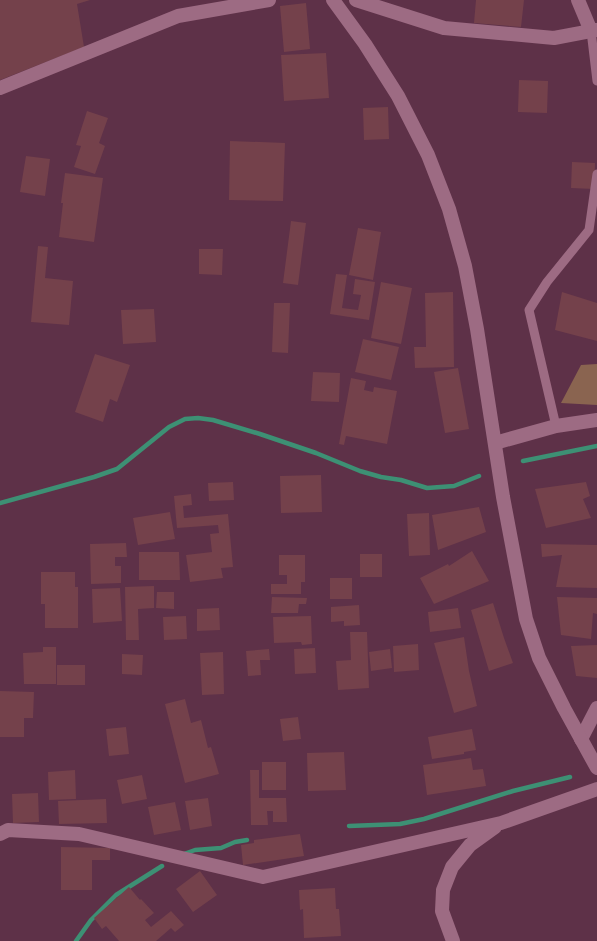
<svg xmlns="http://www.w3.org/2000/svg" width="597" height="941" viewBox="0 0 597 941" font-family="'Space Grotesk',sans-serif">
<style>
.green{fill:#8a6450}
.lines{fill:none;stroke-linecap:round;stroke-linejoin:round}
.stream{stroke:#3d9074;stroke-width:4.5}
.building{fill:#74414b}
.service{stroke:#9d6b83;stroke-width:9}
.minor{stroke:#9d6b83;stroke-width:14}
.tertiary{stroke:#9d6b83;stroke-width:14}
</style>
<rect width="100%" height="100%" fill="#5e3148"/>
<path class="green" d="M597 364V405L561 403 581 365Z"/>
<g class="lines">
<path class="stream" d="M523 461 597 446
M0 503 94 477 117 469 169 427 185 419 198 418 213 420 260 434 316 453 360 471 381 477 401 480 427 488 454 486 479 476
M349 826 400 824 424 819 513 791 570 777
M184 854 195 850 221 848 235 842 247 840
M76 941 91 920 116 895 162 866"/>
</g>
<path class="building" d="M0 0H90L77 4 84 47 0 80Z
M476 0H524L521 27 474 23Z
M306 3 310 49 284 52 280 6Z
M326 53 329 98 284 101 281 55Z
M519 80 548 81 547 113 518 112Z
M388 107 389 139 364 140 363 108Z
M87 111 108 118 99 143 105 146 95 174 74 167 81 146 76 145Z
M230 141 285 143 283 201 229 200Z
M26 156 50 159 45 196 20 192Z
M572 162 595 163 594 189 571 188Z
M65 173 103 178 94 242 59 237 63 203H61Z
M291 221 306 223 298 285 283 283Z
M358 228 381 232 373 280 349 275Z
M38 246 48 247 45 278 73 281 69 325 31 322Z
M199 249H223L222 275 199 274Z
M336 274 347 275 342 308 358 310 361 295 353 294 355 279 375 282 369 320 330 314Z
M381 282 412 288 401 344 371 338Z
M453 292 454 367 415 368 414 347H426L425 293Z
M562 292 597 303V341L555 330Z
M274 303H290L288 353 272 352Z
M154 309 156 342 123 344 121 310Z
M363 339 399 347 391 380 355 372Z
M95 354 130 365 117 402 110 399 103 422 75 412Z
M458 368 469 429 445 433 434 372Z
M313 372 340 373 339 402 311 401Z
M351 378 366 381 364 390 373 392 374 387 397 391 387 444 346 436 344 445 339 444Z
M321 475 322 512 281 513 280 476Z
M233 482 234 500 209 501 208 483Z
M586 482 590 496 583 499 591 518 546 528 535 489Z
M191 494 192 505 183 506 184 518 228 514 233 567 221 568 223 578 190 582 186 555 212 552 210 534 219 533 218 525 177 528 174 496Z
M479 507 486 532 438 550 432 515Z
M170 512 175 539 138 545 133 518Z
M429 513 430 555 409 556 407 514Z
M126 543 127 557H115V566H121V583L91 584 90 544Z
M541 544 597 545V588L556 587 562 555 542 557Z
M472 551 489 581 434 604 420 578 448 564 449 566Z
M139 552H179L180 580H139Z
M360 554H382V577H360Z
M279 555H305V582H301V594H271V584H287V575H279Z
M41 572H75V587H78V628H45V604H41Z
M330 578H352V599H330Z
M154 586V608L138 609 139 640H126L125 587Z
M120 588 122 621 93 623 92 589Z
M157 592H174V609L156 608Z
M272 597 307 598 306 604H299L298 613H271Z
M557 597 597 598V614L593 613 591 639 561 635Z
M493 603 504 638 513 663 489 671 471 610Z
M359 605 360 625 344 626V621L331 622V607Z
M219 608 220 630 197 631V609Z
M458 608 461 628 430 632 428 612Z
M186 616 187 639 164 640 163 617Z
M311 616 312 644 302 645 301 642 274 643 273 617Z
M350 632H367L369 688 338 690 336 661 351 660Z
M464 637 469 671 477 706 454 713 434 643Z
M418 644 419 670 394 672 393 646Z
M597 645V678L576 676 571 646Z
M43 647H56V684H24L23 653 43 652Z
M315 648 316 673 295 674 294 649Z
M269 649 270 660H260L261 675 248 676 246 651Z
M390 649 392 668 371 671 369 652Z
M223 652 224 694 202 695 200 653Z
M122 654 143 655 142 675 122 674Z
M57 665H85V685H57Z
M0 691 34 692 33 718H24V737H0Z
M185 699 191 723 201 720 208 748 211 747 219 774 185 783 165 704Z
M298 717 301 739 283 741 280 719Z
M126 727 129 754 109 756 106 729Z
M472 729 476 750 464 752V754L432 759 428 737Z
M344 752 346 790 308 791 307 753Z
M471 758 473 770 483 769 486 786 427 795 423 765Z
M262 762H286V790H262Z
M75 770 76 799 49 800 48 772Z
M250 770H259V798H286L287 822H273V811H267L268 825H251Z
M142 775 147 799 122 804 117 780Z
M38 793 39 822 13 823 12 794Z
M208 798 212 826 190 830 185 801Z
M106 799 107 823 59 824 58 801Z
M175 802 181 830 154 835 148 807Z
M300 834 304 856 243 865 241 845 254 843V840Z
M61 847 110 848V860H92V890H61Z
M200 871 217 895 193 912 176 889Z
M129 887 140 900 141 899 154 913 145 920 151 927 171 911 184 925 175 932 171 928 156 941H119L106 926 102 929 94 918Z
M335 888 336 909H339L341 936 304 938 303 909 300 910 299 890Z"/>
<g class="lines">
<path class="service" d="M591 31 597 81
M556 426 529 310 547 282 589 230 597 174"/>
<path class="minor" d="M356 0 444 28 554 38 597 30
M578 0 591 31
M0 88 178 16 269 0
M495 443 556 426 597 420
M581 739 597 708
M0 834 8 830 79 834 263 877 501 823 597 789
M453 941 442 911 443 890 452 867 470 845 495 827"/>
<path class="tertiary" d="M333 0 365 44 398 96 428 155 449 209 465 266 477 329 503 497 526 619 539 658 564 708 597 768"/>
</g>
</svg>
